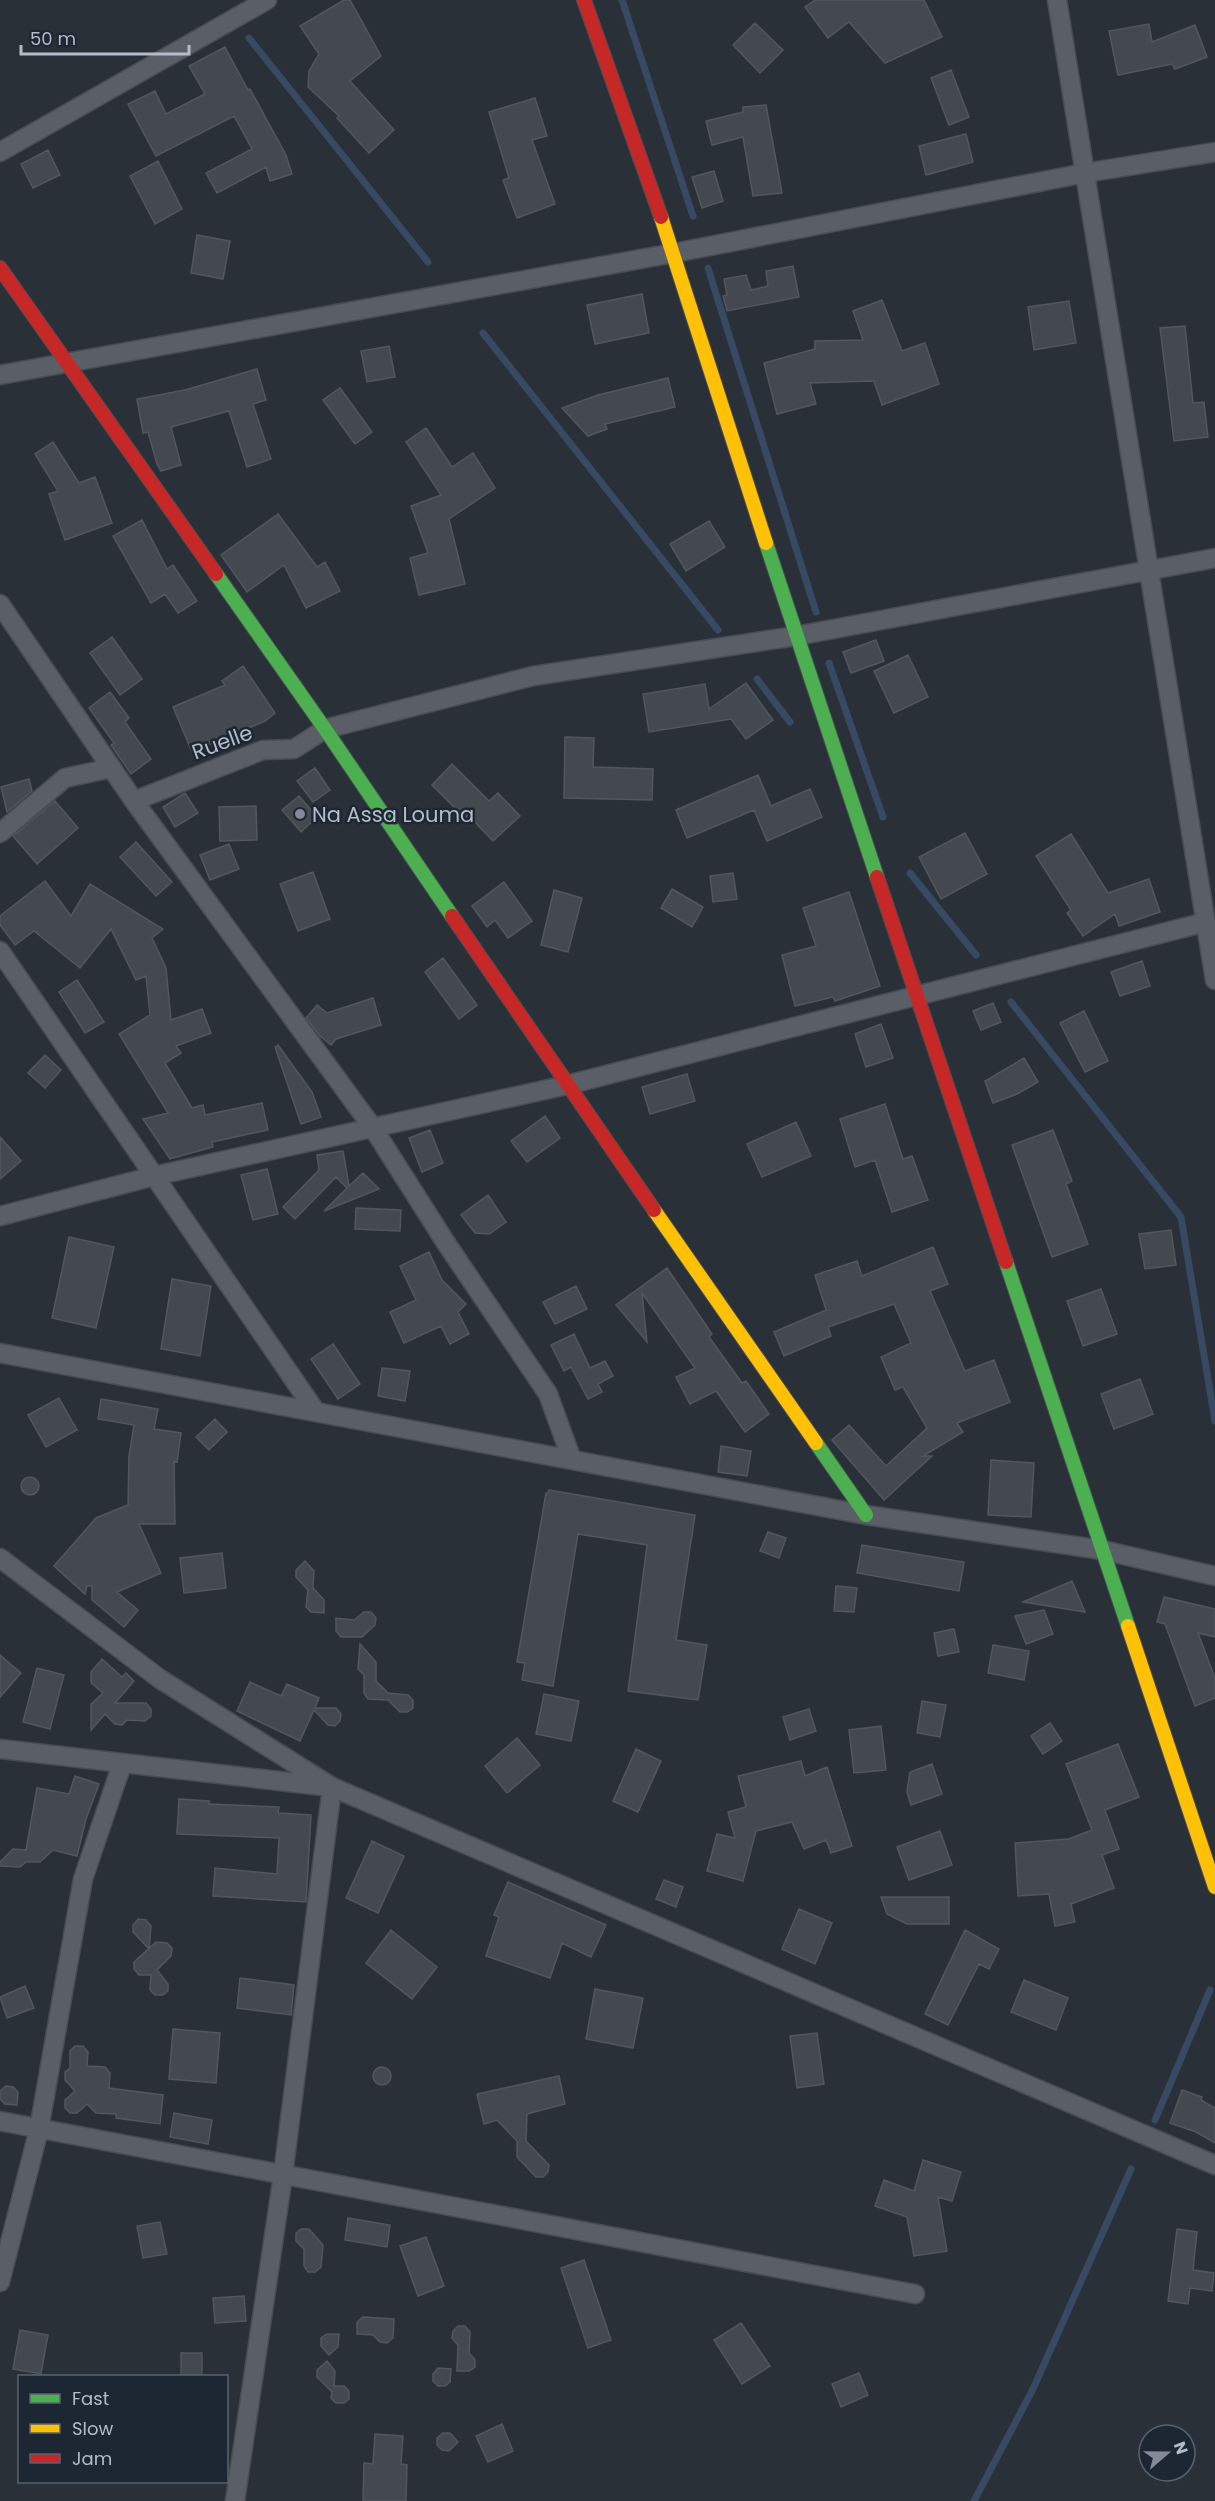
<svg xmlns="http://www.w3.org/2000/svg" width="1215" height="2501" viewBox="0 0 1215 2501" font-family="Poppins,sans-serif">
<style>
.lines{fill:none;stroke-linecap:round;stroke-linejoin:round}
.stream{stroke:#384963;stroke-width:7}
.building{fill:#444950;stroke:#52575f;stroke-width:1.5}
.street-casing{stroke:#484c53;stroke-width:21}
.fast-casing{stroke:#484c53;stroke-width:16}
.slow-casing{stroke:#484c53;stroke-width:16}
.jam-casing{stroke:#484c53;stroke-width:16}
.street{stroke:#5a5e66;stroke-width:18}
.fast{stroke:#4caf50;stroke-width:14}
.slow{stroke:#ffc107;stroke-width:14}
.jam{stroke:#c62828;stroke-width:14}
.poi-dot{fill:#848b96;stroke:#1d2633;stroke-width:2}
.labels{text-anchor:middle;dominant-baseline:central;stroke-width:5;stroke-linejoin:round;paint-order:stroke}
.street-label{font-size:21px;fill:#b4bcc9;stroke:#1d2633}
.poi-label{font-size:21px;fill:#b4bcc9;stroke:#1d2633;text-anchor:start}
</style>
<rect width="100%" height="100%" fill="#2a3038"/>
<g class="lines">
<path class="stream" d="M622 0 693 216
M249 38 428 262
M708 268 816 612
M483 333 718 630
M829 663 883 817
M757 679 790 722
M910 873 976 955
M1011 1002 1181 1217 1215 1421
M1155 2120 1210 1990
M974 2501 1033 2389 1131 2169"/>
</g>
<path class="building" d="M344 0H350L381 56 350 81 394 130 369 153 337 118 339 116 308 87 309 71 319 54 300 26Z
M815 0H924L942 37 885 63 849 22 828 38 805 7Z
M755 23 783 50 760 73 733 45Z
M1149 24 1152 42 1195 25 1207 57 1175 69 1172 64 1118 75 1109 31Z
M225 47 248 90 250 89 286 155 292 174 270 181 266 167 217 193 206 173 252 149 234 116 156 156 128 104 155 91 166 114 205 94 189 66Z
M951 70 969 117 949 125 931 78Z
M535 98 547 136 532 140 555 204 517 218 503 180 509 178 489 112Z
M766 105 782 193 753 196 743 137 712 145 706 121 743 112V107Z
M966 134 973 162 926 175 919 146Z
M48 150 60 175 33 188 21 164Z
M158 161 182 209 155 224 130 176Z
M714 171 723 201 702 208 692 177Z
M197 235 230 241 223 279 191 273Z
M793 266 799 297 727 311 723 296 727 295 724 279 746 275 751 290 768 286 766 271Z
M642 294 649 333 595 344 587 305Z
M882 300 902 351 925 343 939 384 882 405 874 381 810 383 816 404 777 414 764 363 815 349V341L863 340 853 311Z
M1069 301 1076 343 1034 350 1028 307Z
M1185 326 1193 403 1204 402 1208 437 1174 441 1160 328Z
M389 346 395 377 367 382 361 351Z
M257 369 266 400 253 404 271 459 247 467 229 411 171 427 181 465 161 471 157 464 148 432 143 433 137 399 185 390Z
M668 378 675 407 605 424 607 429 588 436 562 408 598 395Z
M340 388 372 432 355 444 323 400Z
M426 428 452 467 473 453 495 488 449 519 465 584 419 595 410 558 428 553 411 506 441 495 406 442Z
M53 442 79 483 95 477 112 523 65 540 49 494 58 491 35 454Z
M278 514 317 567 325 562 340 591 306 608 284 565 247 592 221 555Z
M142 520 167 569 173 565 197 601 178 613 165 594 151 603 113 536Z
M709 521 725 547 686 571 670 544Z
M112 637 142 679 120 695 90 653Z
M876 640 884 661 851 673 843 652Z
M908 655 928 697 894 713 874 671Z
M243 666 275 713 265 721 192 752 173 707 225 685 222 681Z
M746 683 773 720 746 739 731 719 649 732 643 694 705 684 709 709Z
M110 692 129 718 125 722 151 759 131 774 111 745 114 743 89 708Z
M565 737 594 738 593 767 653 769 652 800 564 798Z
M452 764 489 801 498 793 520 816 493 841 468 815 465 818 432 785Z
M315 768 330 790 313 802 297 781Z
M758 775 771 806 810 789 822 817 767 841 754 810 687 838 676 810Z
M29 779 32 791 7 812 1 787Z
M185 793 198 813 175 827 163 807Z
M299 796 317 817 301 832 282 810Z
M55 801 78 828 37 864 13 836Z
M256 806 257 840 220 841 219 807Z
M965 833 987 874 941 899 919 857Z
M1071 834 1108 893 1149 879 1160 912 1119 926 1115 914 1083 936 1067 913 1071 910 1036 856Z
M136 842 172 882 156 896 120 857Z
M229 844 239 869 210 880 200 855Z
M313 872 330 919 298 931 280 884Z
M733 873 737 899 713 902 710 876Z
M45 881 71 916 90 884 163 929 152 938 166 968 171 1020 202 1009 211 1033 176 1046 181 1053 165 1063 192 1108 203 1105 205 1115 262 1103 268 1130 212 1142 213 1147 170 1159 143 1119 168 1113 119 1034 150 1015 146 976 136 980 111 929 80 968 34 931 15 945 0 925V916Z
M504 882 532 921 508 938 495 920 487 927 472 906Z
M672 889 703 907 692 927 661 908Z
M554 890 582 898 568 952 541 945Z
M849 892 880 986 835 1001 833 997 795 1006 782 955 816 946 803 908Z
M443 958 477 1005 459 1019 425 972Z
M1142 961 1150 986 1120 996 1111 972Z
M77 980 104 1022 85 1033 59 992Z
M373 998 381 1025 336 1039 331 1045 320 1036 306 1018 317 1005 327 1013Z
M993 1003 1001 1022 981 1030 973 1011Z
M1084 1011 1108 1061 1085 1072 1060 1023Z
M881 1024 893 1058 866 1067 855 1034Z
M278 1045 312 1092 321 1117 301 1124 275 1047Z
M45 1055 61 1070 45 1088 28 1073Z
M1024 1058 1038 1082 1017 1094 993 1103 985 1081Z
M687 1074 695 1101 650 1114 642 1087Z
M885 1104 903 1159 912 1156 928 1200 892 1212 875 1160 855 1167 840 1119Z
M545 1116 560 1138 527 1162 511 1141Z
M796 1122 811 1156 762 1177 747 1144Z
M430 1130 443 1163 422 1172 409 1138Z
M1053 1130 1072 1181 1066 1184 1088 1244 1052 1257 1012 1145Z
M0 1137 21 1161 0 1179Z
M343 1151 349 1186 363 1173 379 1189 324 1211 347 1188 336 1177 295 1219 283 1207 319 1170 317 1155Z
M267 1169 278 1214 253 1220 241 1175Z
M488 1195 506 1222 489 1234 475 1233 461 1215Z
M356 1208 401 1210 400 1231 355 1229Z
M1171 1230 1176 1265 1145 1269 1139 1234Z
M69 1237 114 1247 96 1328 52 1318Z
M933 1247 948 1284 930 1291 965 1371 994 1360 1010 1402 957 1423 963 1432 923 1456H932L884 1500 832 1440 849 1425 886 1466 927 1428 903 1387 895 1390 881 1357 911 1343 894 1304 828 1327 831 1336 784 1356 774 1332 826 1310 815 1275 857 1261 862 1276Z
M429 1252 442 1280 466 1304 458 1312 469 1334 450 1344 441 1326 404 1343 390 1312 416 1300 400 1266Z
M667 1268 712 1334 709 1337 742 1383 746 1381 769 1414 745 1432 716 1391 690 1404 676 1377 695 1368 642 1293 647 1342 616 1305Z
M172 1279 211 1286 200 1356 161 1349Z
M576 1286 587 1309 555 1324 543 1302Z
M1101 1289 1117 1334 1083 1346 1067 1301Z
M574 1334 590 1368 605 1361 613 1376 598 1384 602 1392 588 1399 571 1367 564 1371 551 1345Z
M333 1344 360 1384 338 1399 311 1359Z
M382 1368 410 1371 405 1401 378 1396Z
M1140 1379 1153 1414 1114 1429 1101 1394Z
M59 1398 77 1430 46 1447 28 1415Z
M101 1399 158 1409 154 1429 181 1433 177 1462 174 1461 175 1524H139L161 1573 117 1592 138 1610 124 1627 92 1600V1586H87L85 1594 54 1566 96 1518 128 1505 129 1456 134 1425 98 1419Z
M215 1419 227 1432 209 1450 196 1437Z
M721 1446 751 1451 747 1476 718 1472Z
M991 1460 1034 1463 1031 1517 988 1515Z
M21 1486a9 9 0 1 1 18 0a9 9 0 1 1-18 0Z
M549 1490 695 1515 676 1640 707 1645 698 1700 628 1691 647 1545 578 1534 553 1686 522 1680 525 1663 517 1662 546 1493H548Z
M768 1532 786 1538 779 1558 760 1551Z
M862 1545 964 1562 959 1591 857 1573Z
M222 1553 226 1588 184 1593 180 1558Z
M305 1561 314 1571 313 1588 324 1600V1613L311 1612 306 1607 308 1590 296 1577V1570Z
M1072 1581 1085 1612 1023 1602Z
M836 1586 857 1588 854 1612 834 1611Z
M1164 1597 1215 1609V1637L1198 1633 1215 1678V1698L1195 1706 1165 1624 1157 1622Z
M1044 1610 1053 1634 1026 1644 1015 1616Z
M364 1612H371L376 1618 375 1625 362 1637H341L336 1631V1618L354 1620Z
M954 1629 959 1652 938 1656 934 1633Z
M360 1644 376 1662V1681L388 1693 408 1695 413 1700V1708L407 1712H400L388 1700 368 1699 364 1693V1675L358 1669Z
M993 1645 1029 1651 1024 1680 988 1673Z
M0 1655 21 1673 0 1697Z
M102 1659 122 1677 126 1673 134 1681 115 1703H146L151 1709V1716L145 1721 127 1720 122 1725 115 1724 105 1714 91 1730V1704L103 1693 91 1683V1672Z
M37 1668 64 1675 50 1729 23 1722Z
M250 1682 281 1696 287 1684 319 1698 315 1708H336L341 1714 340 1721 335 1726 328 1725 314 1710 300 1741 237 1711Z
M544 1694 579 1701 571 1741 536 1734Z
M922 1701 946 1705 940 1737 917 1733Z
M809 1709 816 1731 790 1740 783 1717Z
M1050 1723 1062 1741 1043 1754 1031 1736Z
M881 1726 886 1770 854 1773 849 1730Z
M517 1738 540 1765 507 1793 485 1766Z
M1118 1744 1139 1797 1105 1810 1119 1849 1102 1855 1114 1888 1071 1904 1075 1922 1055 1926 1049 1894 1018 1896 1015 1843 1069 1839 1092 1830 1066 1764Z
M636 1749 661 1761 638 1812 613 1801Z
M801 1761 805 1776 827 1767 852 1846 831 1853 826 1840 804 1849 792 1822 756 1831 743 1881 707 1871 717 1834 735 1838 728 1812 746 1807 738 1776Z
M932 1764 942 1794 911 1805 907 1792 910 1772Z
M75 1776 99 1784 86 1819 77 1856 53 1850 40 1862H26L20 1867 0 1866V1862L13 1849 26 1850 37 1788 69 1794Z
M179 1799 209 1801V1804L279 1807 278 1813 311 1815 306 1902 213 1896 215 1868 277 1874 279 1838 177 1834Z
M940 1831 952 1865 909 1880 897 1847Z
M372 1841 404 1856 378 1913 346 1898Z
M664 1880 683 1887 676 1907 656 1899Z
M508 1882 606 1925 591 1957 562 1943 550 1978 486 1956 499 1917 494 1915Z
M881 1897H949V1924H907L887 1914Z
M799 1909 832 1923 815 1964 782 1949Z
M138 1919 146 1920 151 1926 149 1949 133 1932V1925Z
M391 1930 437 1967 412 1999 366 1963Z
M965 1930 999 1949 989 1969 979 1964 948 2025 925 2014Z
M156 1942 167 1943 172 1948 171 1956 157 1970 168 1984V1991L163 1995H155L150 1990 151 1975H139L134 1969V1962Z
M240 1978 294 1985 291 2015 237 2008Z
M1024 1980 1068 1998 1056 2030 1011 2012Z
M25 1986 34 2008 7 2018 0 1997Z
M595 1989 643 1998 633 2048 586 2039Z
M173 2029 220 2033 216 2083 169 2079Z
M817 2033 824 2084 797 2088 790 2036Z
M75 2046H83L88 2052 87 2066 105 2067 110 2073 109 2088 163 2095 160 2124 116 2118V2114L96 2113 87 2104 77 2113H70L65 2108V2100L75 2091 65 2080V2072L70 2068V2051Z
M373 2076a9 9 0 1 1 18 0a9 9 0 1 1-18 0Z
M559 2076 565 2104 527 2114 526 2141 549 2165 548 2172 543 2177H536L517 2157V2141L497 2120 484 2124 477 2094Z
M6 2086 13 2087 18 2092 17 2105 5 2104 0 2099V2091Z
M1182 2090 1202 2097 1201 2100 1215 2108V2143L1196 2132 1170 2123Z
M174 2113 212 2120 208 2144 170 2137Z
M923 2160 961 2172 952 2201 938 2197 947 2251 914 2256 907 2217 875 2206 884 2180 914 2191Z
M348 2218 390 2225 387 2247 345 2240Z
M160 2222 167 2254 143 2258 137 2226Z
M301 2229H309L323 2245 321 2267 315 2272H308L304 2266V2249L296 2241V2233Z
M1177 2229 1197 2232 1193 2270 1214 2273 1212 2291 1190 2288 1188 2304 1168 2301Z
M426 2237 444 2286 418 2296 400 2246Z
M584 2260 611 2340 588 2348 561 2268Z
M244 2296 246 2321 215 2323 213 2298Z
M363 2317 394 2319 393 2338 387 2343 380 2342 373 2335 357 2334V2322Z
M741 2323 770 2366 742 2384 714 2340Z
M458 2326H465L470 2332 469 2353 475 2360V2367L469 2371H457L458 2345 452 2338 453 2331Z
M20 2330 48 2335 41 2374 13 2369Z
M327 2334H339L338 2347 329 2355 321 2346V2338Z
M181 2353H202V2376H181Z
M327 2361 335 2371 334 2386H344L349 2391V2399L344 2403H336L331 2398 332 2392 317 2377V2370Z
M438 2368 451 2369 450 2382 445 2386H438L433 2381V2374Z
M859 2373 868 2395 841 2407 832 2384Z
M502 2424 513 2451 488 2462 476 2436Z
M443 2433H450L458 2442 449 2451 442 2450 437 2445V2438Z
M375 2434 403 2436 401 2464 407 2465 406 2501H363L364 2463 373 2464Z"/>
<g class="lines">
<defs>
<path id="street" d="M1057 0 1215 980
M0 152 267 0
M0 375 674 253 1085 173 1215 152
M0 604 134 801 373 1128 446 1243 548 1394 572 1460
M134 801 263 750 294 749 325 729 533 676 796 636 1215 558
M0 833 65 778 112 768
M0 951 316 1412
M0 1216 154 1176 567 1085 1206 922
M0 1353 866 1515 1102 1550 1215 1576
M0 1558 160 1679 332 1787 1215 2165
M0 1749 332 1787 283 2175 235 2501
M0 2121 915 2294
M0 2282 39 2129 83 1879 122 1764"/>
<path id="fast" d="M766 543 877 877
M216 574 325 729 452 916
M1006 1262 1128 1626
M816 1443 866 1515"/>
<path id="slow" d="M661 217 766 543
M654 1210 816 1443
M1128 1626 1215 1887"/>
<path id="jam" d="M584 0 661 217
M0 268 216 574
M877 877 1006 1262
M452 916 654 1210"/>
</defs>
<use href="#street" class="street-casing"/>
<use href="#fast" class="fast-casing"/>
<use href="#slow" class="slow-casing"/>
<use href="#jam" class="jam-casing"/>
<use href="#street" class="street"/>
<use href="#fast" class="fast"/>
<use href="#slow" class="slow"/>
<use href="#jam" class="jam"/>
</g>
<circle class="poi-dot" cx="300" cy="814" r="6"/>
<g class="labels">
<g class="street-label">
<text transform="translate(222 742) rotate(-20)">Ruelle</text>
</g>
<g class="poi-label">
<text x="312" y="814">Na Assa Louma</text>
</g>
</g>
<rect x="18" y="2375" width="210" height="108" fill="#1d2633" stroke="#59626f" stroke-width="1.5"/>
<rect x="30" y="2394" width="30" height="9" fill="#4caf50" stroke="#59626f" stroke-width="1.5"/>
<text x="72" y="2405" font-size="18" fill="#b4bcc9">Fast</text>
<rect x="30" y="2424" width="30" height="9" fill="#ffc107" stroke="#59626f" stroke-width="1.5"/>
<text x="72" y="2435" font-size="18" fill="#b4bcc9">Slow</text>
<rect x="30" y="2454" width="30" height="9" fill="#c62828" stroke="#59626f" stroke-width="1.5"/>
<text x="72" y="2465" font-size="18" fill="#b4bcc9">Jam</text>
<g transform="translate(1167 2453) rotate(70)"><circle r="28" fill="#1d2633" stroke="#59626f" stroke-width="1.5"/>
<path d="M0-4.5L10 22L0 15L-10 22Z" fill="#848b96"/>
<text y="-9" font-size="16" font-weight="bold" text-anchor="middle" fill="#b4bcc9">N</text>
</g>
<path d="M21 45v9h168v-9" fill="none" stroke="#b4bcc9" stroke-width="3"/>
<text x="30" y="45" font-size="18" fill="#b4bcc9" stroke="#1d2633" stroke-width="4.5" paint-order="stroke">50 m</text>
</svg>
